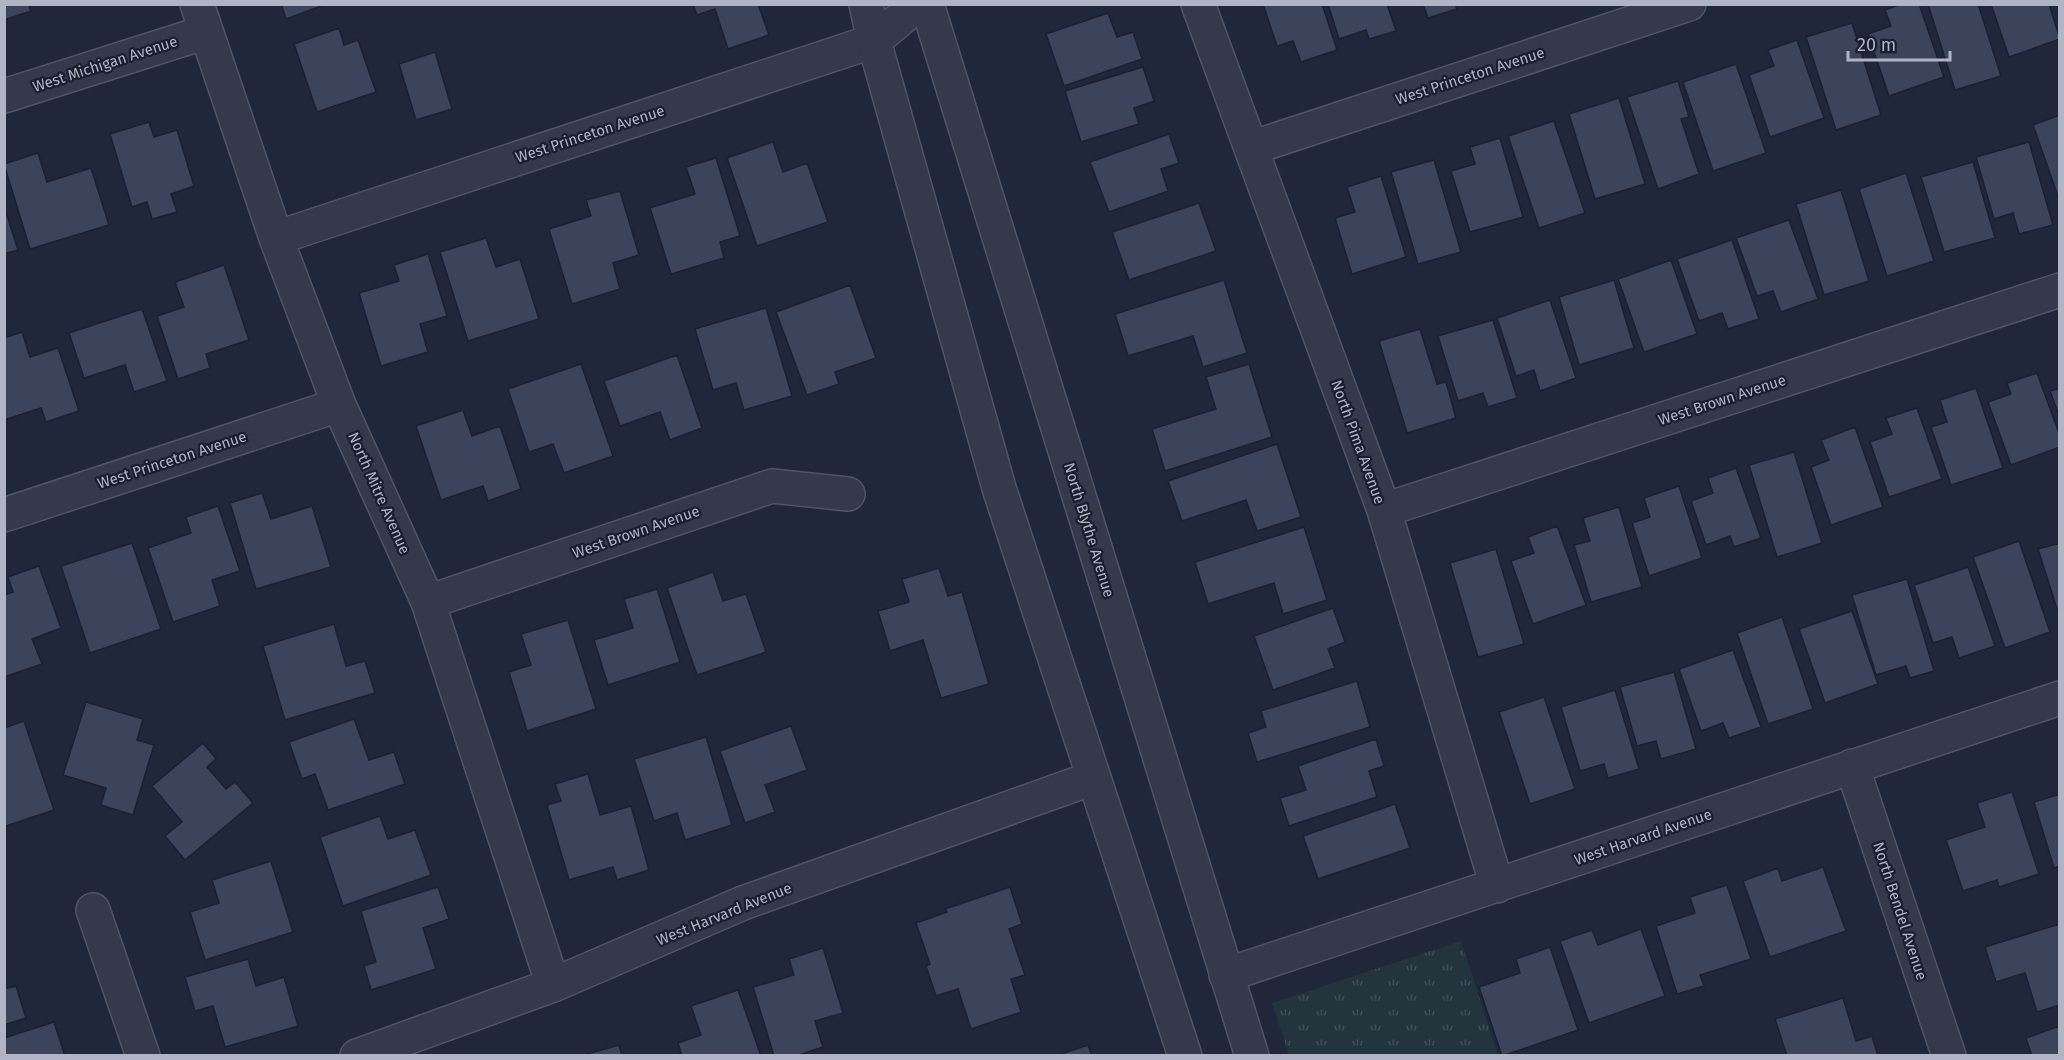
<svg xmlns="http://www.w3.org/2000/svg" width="2064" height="1060" viewBox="0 0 2064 1060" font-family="'Fira Sans',sans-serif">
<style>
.grass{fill:url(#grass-tufts)}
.building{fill:#3c445b;stroke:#1b2132;stroke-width:1.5}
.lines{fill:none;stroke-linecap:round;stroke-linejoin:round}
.minor-casing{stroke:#4f5466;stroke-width:36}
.tertiary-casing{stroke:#4f5466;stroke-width:36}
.minor{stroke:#34394b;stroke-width:33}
.tertiary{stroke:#34394b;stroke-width:33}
.labels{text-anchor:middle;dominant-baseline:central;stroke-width:4.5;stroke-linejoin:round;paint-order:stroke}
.street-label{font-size:15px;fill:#afb4c7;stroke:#1a1f30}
</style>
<defs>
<pattern id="grass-tufts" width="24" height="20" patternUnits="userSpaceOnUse" patternTransform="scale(1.5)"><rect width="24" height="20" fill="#22343c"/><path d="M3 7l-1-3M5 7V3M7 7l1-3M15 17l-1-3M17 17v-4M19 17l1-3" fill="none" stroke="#404f57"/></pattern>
</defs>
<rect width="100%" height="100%" fill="#20273b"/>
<path class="grass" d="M1461 941 1498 1055H1289L1272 1003Z"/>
<path class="building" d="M4 4H28L31 11 4 20Z
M281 4H327L286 19Z
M693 4H758L769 35 728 49 715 9 697 15Z
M1263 4H1322L1337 50 1301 62 1293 41 1277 46Z
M1328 4H1387L1396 31 1369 39 1366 30 1339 39Z
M1423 4H1455L1457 9 1428 18Z
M1901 4H1919L1944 77 1889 96 1868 34 1891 26 1885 10Z
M1928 4H1978L2001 76 1955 90Z
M1991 4H2049L2060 39 2009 57Z
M1108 13 1117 37 1133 32 1142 59 1064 86 1046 34Z
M1852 23 1881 115 1836 130 1806 37Z
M339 28 344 45 358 40 376 92 317 112 294 44Z
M1797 40 1824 118 1770 137 1749 75 1774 66 1768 50Z
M435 52 452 109 416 120 399 64Z
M1736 64 1766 153 1713 171 1683 82Z
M1143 67 1154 101 1134 108 1139 124 1081 142 1065 91Z
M1678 81 1689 117 1681 119 1699 174 1658 189 1627 97Z
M1619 98 1645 184 1595 199 1569 114Z
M2060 115V202L2033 125Z
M1554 121 1585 213 1539 228 1508 136Z
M149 122 154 137 177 130 194 186 171 194 177 212 152 219 147 202 132 207 110 134Z
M1169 134 1179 163 1161 169 1168 191 1109 212 1090 162Z
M1500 138 1523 217 1470 232 1451 171 1475 164 1470 147Z
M773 142 783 172 807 163 828 222 757 246 727 158Z
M2029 142 2053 225 2019 234 2013 213 1994 219 1976 157Z
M38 153 47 182 91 168 109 225 30 249 4 164Z
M716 158 740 236 720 242 724 258 671 274 650 208 695 194 686 167Z
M1434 160 1461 252 1418 264 1391 172Z
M1973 162 1995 238 1944 252 1921 177Z
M1906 173 1934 261 1887 276 1859 189Z
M1381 176 1406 257 1352 274 1335 218 1355 212 1347 187Z
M1841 190 1869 281 1824 295 1796 204Z
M620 191 639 255 613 263 620 289 572 304 549 229 591 216 586 200Z
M1199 203 1216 251 1129 280 1112 232Z
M4 206 18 250 4 254Z
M1789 220 1818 299 1781 312 1773 291 1757 296 1736 238Z
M486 238 496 267 520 259 539 319 468 341 440 252Z
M1732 240 1759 319 1728 329 1722 313 1699 321 1677 259Z
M428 254 447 316 420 324 428 352 381 366 359 293 399 281 394 265Z
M1671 260 1697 334 1644 352 1618 279Z
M224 265 249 340 206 354 210 368 178 379 157 316 184 307 175 282Z
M1224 280 1247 353 1203 367 1193 336 1128 356 1115 314Z
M1614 280 1634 348 1579 365 1559 297Z
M850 285 876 358 835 372 839 384 807 395 776 312Z
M1550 300 1576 378 1540 391 1534 370 1516 376 1497 318Z
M766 308 792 396 744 410 736 383 713 390 695 329Z
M142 309 167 381 134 392 125 365 84 378 69 333Z
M1493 320 1517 398 1488 407 1483 393 1458 401 1438 336Z
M1420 329 1437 384 1446 382 1456 418 1407 433 1379 341Z
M22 332 30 357 58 348 79 411 46 422 41 408 4 420V338Z
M677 355 702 428 670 440 660 412 620 426 604 381Z
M581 364 613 456 564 473 553 444 529 452 508 389Z
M1249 364 1272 437 1165 471 1152 429 1216 409 1206 377Z
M2037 373 2060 436V447L2011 465 1988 402 2011 394 2007 383Z
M1976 388 2003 468 1951 485 1931 427 1947 422 1940 400Z
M2060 388V418L2050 391Z
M1917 408 1942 479 1889 497 1870 442 1892 434 1886 418Z
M463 410 472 436 500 426 521 489 488 501 483 486 441 500 416 426Z
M1855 427 1883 507 1831 525 1811 467 1829 460 1821 440Z
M1277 444 1301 517 1257 531 1246 500 1182 521 1168 481Z
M1794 452 1822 543 1777 557 1749 465Z
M1736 468 1761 538 1734 547 1730 536 1706 545 1691 501 1713 493 1708 478Z
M1679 486 1702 558 1649 576 1632 523 1650 517 1644 498Z
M262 493 271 519 312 506 331 567 256 589 230 503Z
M218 506 240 571 212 580 220 606 173 622 148 548 191 533 186 517Z
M1619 507 1642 587 1591 602 1574 545 1590 541 1583 518Z
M1557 526 1586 605 1533 624 1511 561 1534 553 1528 537Z
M1304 527 1327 600 1283 614 1274 583 1208 604 1195 562Z
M2019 541 2050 632 2005 648 1973 557Z
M132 543 161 629 90 653 61 566Z
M2060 543V611L2058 612 2038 549Z
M1496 549 1524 644 1478 657 1450 563Z
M39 566 61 628 32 639 42 664 4 677V595L13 592 8 577Z
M1968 567 1995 646 1959 658 1952 637 1933 643 1914 585Z
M939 568 948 596 962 592 989 684 941 698 923 640 890 651 878 611 909 602 902 579Z
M713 572 723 601 746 594 766 652 697 675 667 588Z
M1907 579 1934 671 1910 678 1906 666 1876 675 1852 595Z
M657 589 680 662 608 685 594 640 633 628 624 599Z
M1333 608 1345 642 1328 649 1335 668 1273 690 1254 636Z
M1852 611 1878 684 1825 703 1799 629Z
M1782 617 1813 709 1768 724 1737 633Z
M568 620 596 709 527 731 509 672 531 665 521 634Z
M334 624 346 666 365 661 375 693 285 720 263 646Z
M1733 650 1761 727 1729 738 1723 723 1701 731 1679 669Z
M1674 672 1696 749 1661 759 1656 741 1637 746 1620 687Z
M1357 681 1370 727 1257 762 1248 733 1266 727 1261 711Z
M1615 690 1639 769 1608 778 1604 764 1580 771 1561 707Z
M1544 697 1575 789 1530 804 1499 712Z
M86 702 143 719 137 740 154 745 133 815 101 805 106 788 63 775Z
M354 719 369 760 394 752 405 784 328 810 315 774 302 779 289 742Z
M24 721 54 810 6 826 4 820V728Z
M791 726 807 770 765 785 775 812 745 823 720 751Z
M706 737 732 825 685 840 677 813 654 821 634 759Z
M1376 739 1384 766 1369 771 1377 797 1289 826 1280 798 1306 790 1298 766Z
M203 743 216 759 207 767 226 789 235 782 253 803 185 860 165 836 182 822 152 786Z
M588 774 600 815 631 806 649 870 617 880 613 867 569 880 547 805 561 801 555 784Z
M2012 792 2039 874 1999 887 1997 880 1963 891 1946 840 1985 827 1977 803Z
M2060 794V866L2054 868 2034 802Z
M1395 804 1410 848 1318 879 1303 836Z
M380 816 388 839 415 830 431 875 343 906 320 837Z
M271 861 293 932 205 960 190 912 219 903 212 880Z
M1823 867 1846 931 1770 957 1743 881 1778 868 1782 881Z
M1727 885 1751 959 1700 975 1704 986 1677 994 1656 926 1695 913 1690 897Z
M438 887 449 919 423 928 436 969 371 990 364 966 376 962 361 911Z
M1010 887 1022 924 1009 929 1025 975 1011 979 1021 1012 971 1029 958 989 936 996 926 966 930 964 916 923 947 912 945 909Z
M2060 924V1005L2037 1012 2025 973 1996 982 1985 947Z
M1641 929 1665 996 1589 1023 1560 941 1592 930 1598 945Z
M1550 947 1578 1030 1502 1056 1479 987 1520 973 1516 959Z
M823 948 843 1013 815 1021 823 1047 796 1056H774L753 987 794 975 789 959Z
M248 959 256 986 284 977 298 1026 225 1047 213 1006 195 1011 185 977Z
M16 986 26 1018 4 1025V989Z
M738 990 761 1056H682L678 1043 701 1035 691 1006Z
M1843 998 1856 1041 1872 1036 1878 1056H1787L1775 1019Z
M54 1022 65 1056H4V1038Z
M2060 1026V1056H2032L2026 1038Z
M619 1045 622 1056H588L587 1054Z
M1088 1045 1092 1056H1061V1054Z"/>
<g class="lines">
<defs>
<path id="minor" d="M197 4 276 238 339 405 428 602 553 985
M1198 4 1384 510 1497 886
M4 96 206 32
M1251 148 1689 4
M276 238 874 41 918 4
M1384 510 2060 290
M4 515 339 405
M428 602 772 486 848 494
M1852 766 1949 1056
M93 910 143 1056
M1226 975 2060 698
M357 1056 553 985 743 903 1093 778"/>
<path id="tertiary" d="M866 4 874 41 999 488 1185 1056
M927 4 1252 1056"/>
</defs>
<use href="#minor" class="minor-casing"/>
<use href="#tertiary" class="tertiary-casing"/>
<use href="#minor" class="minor"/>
<use href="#tertiary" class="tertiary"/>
</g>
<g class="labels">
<g class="street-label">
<text transform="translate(105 64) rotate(-18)">West Michigan Avenue</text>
<text transform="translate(1470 76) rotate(-18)">West Princeton Avenue</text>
<text transform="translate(590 134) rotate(-18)">West Princeton Avenue</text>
<text transform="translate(1722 400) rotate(-18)">West Brown Avenue</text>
<text transform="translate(1358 442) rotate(70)">North Pima Avenue</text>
<text transform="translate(172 460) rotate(-18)">West Princeton Avenue</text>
<text transform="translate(379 493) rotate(66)">North Mitre Avenue</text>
<text transform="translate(1089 530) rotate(73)">North Blythe Avenue</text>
<text transform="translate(636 532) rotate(-19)">West Brown Avenue</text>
<text transform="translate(1643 837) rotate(-19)">West Harvard Avenue</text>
<text transform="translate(1900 911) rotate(72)">North Bendel Avenue</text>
<text transform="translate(724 914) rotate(-22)">West Harvard Avenue</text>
</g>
</g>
<rect width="2064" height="1060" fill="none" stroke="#afb4c7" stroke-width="12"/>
<path d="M1848 51v9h102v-9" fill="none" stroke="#afb4c7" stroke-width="3"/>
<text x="1857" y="51" font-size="18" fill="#afb4c7" stroke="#1a1f30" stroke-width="4.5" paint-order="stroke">20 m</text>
</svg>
